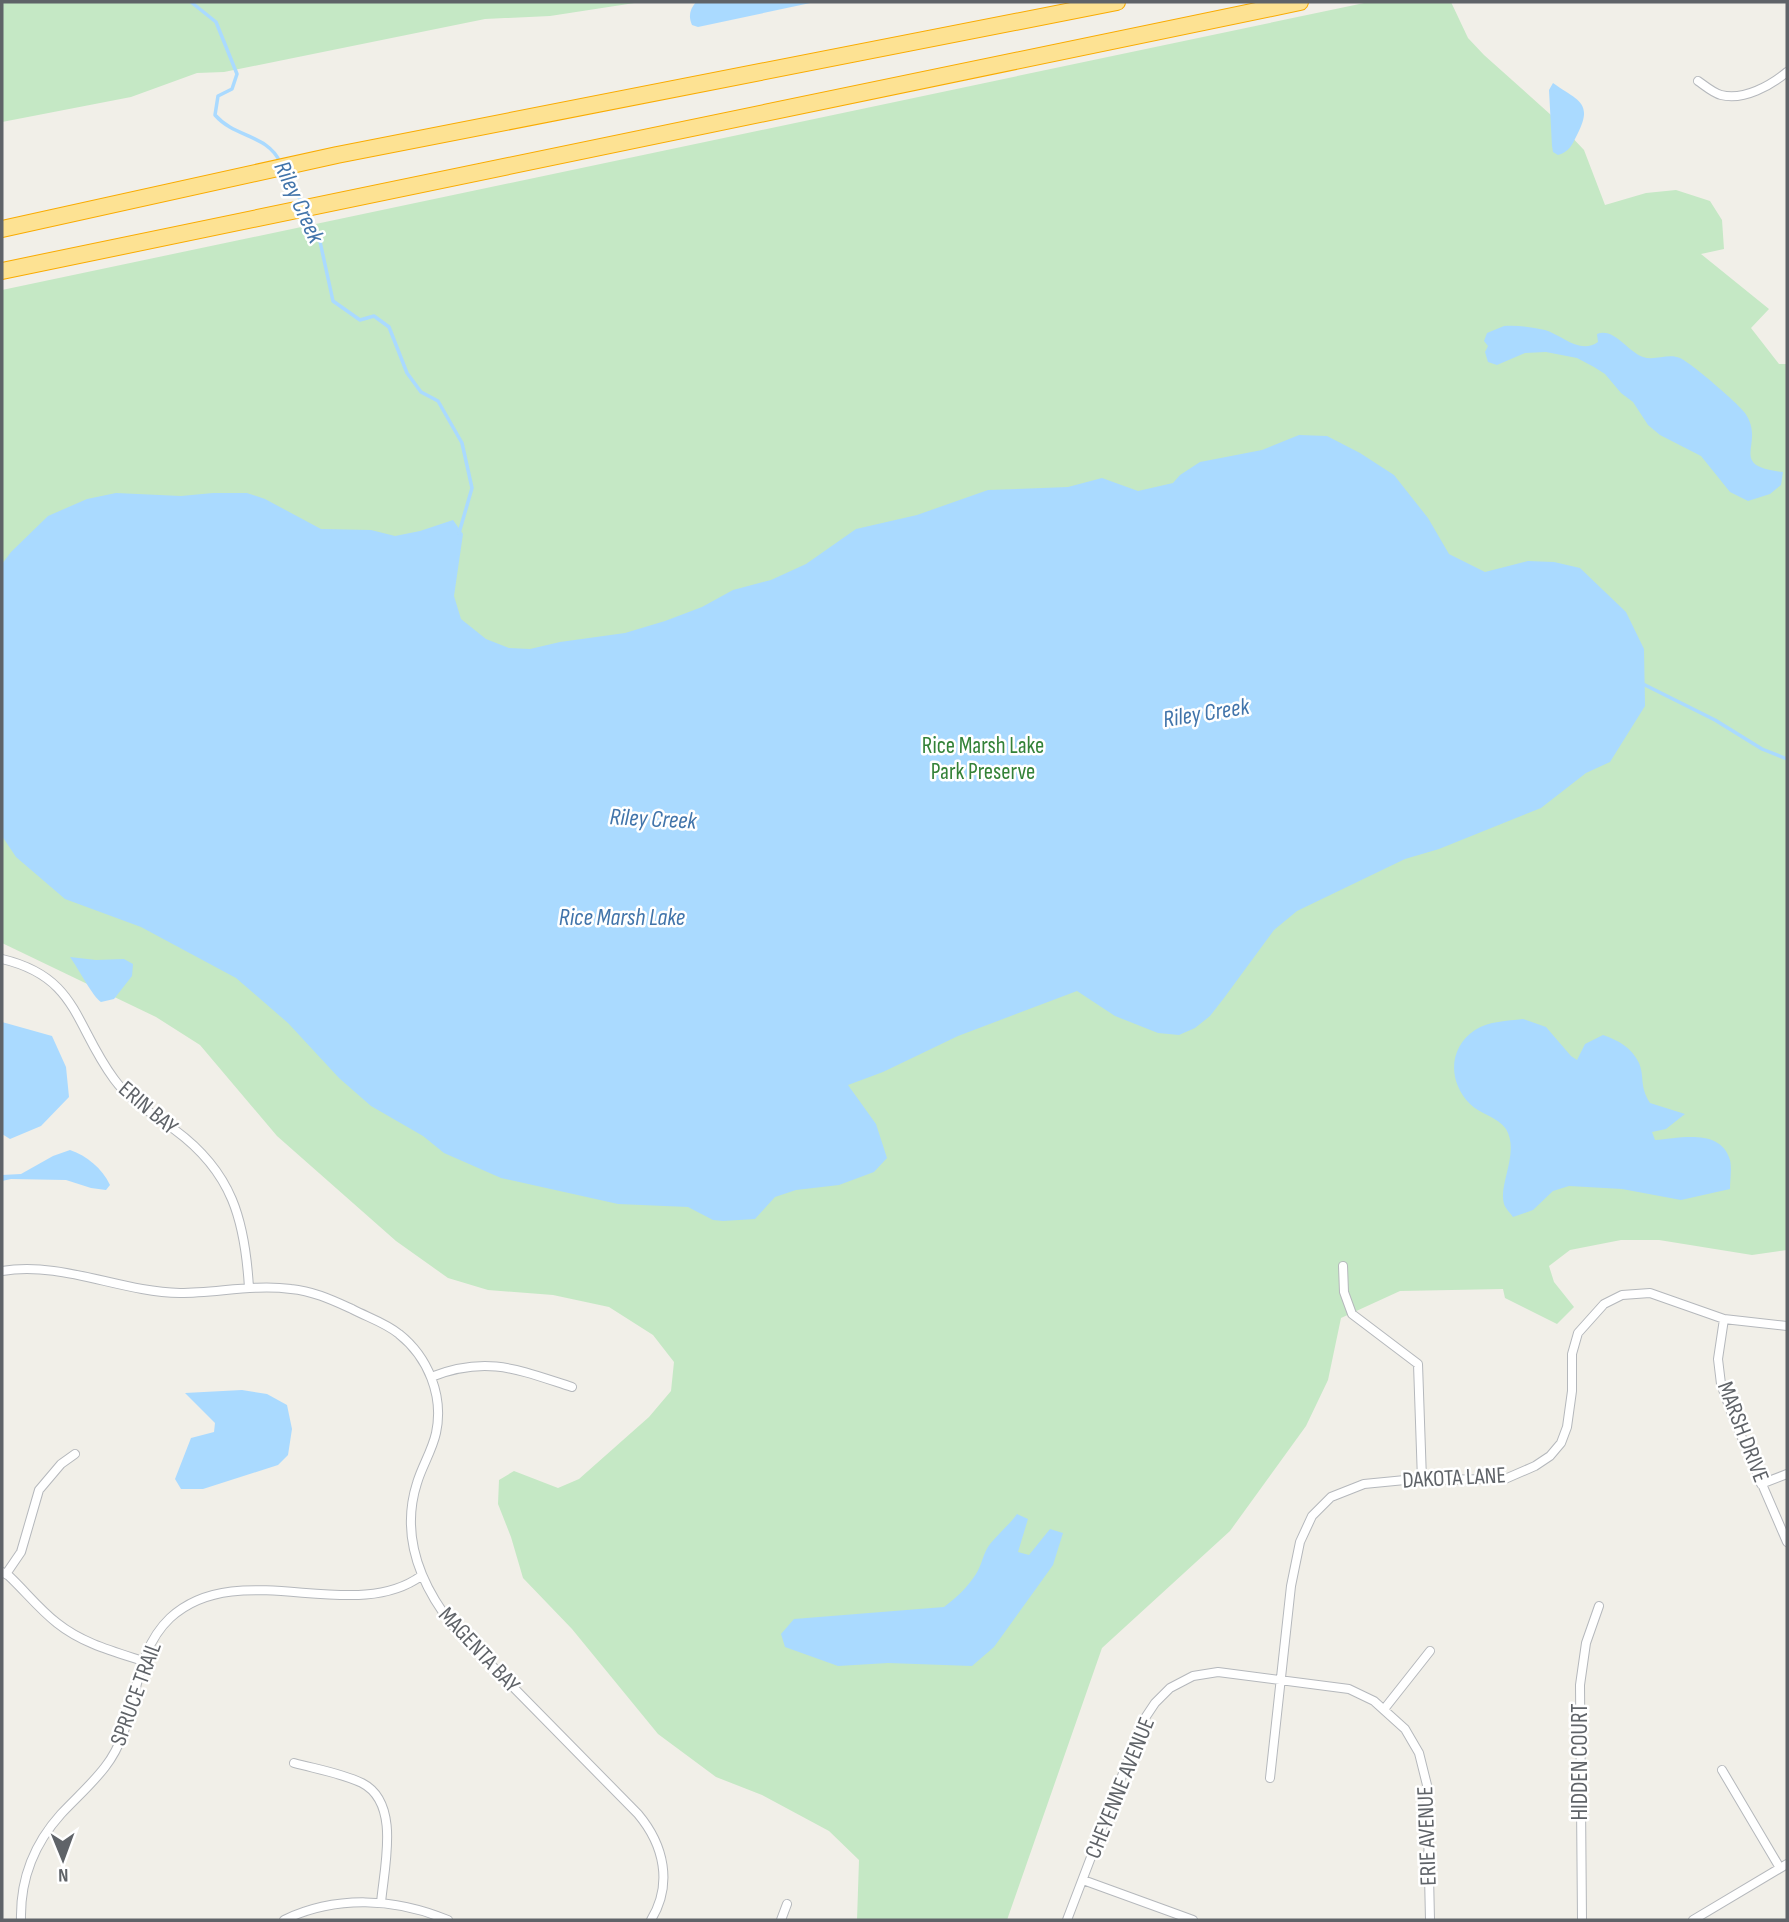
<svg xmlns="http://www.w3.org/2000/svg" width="1789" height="1922" viewBox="0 0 1789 1922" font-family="'Sofia Sans Condensed',sans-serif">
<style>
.green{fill:#c5e8c5}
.water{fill:#aadaff}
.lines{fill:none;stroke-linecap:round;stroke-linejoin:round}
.stream{stroke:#aadaff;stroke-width:3.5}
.street-casing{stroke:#b5b8bc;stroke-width:10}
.highway-casing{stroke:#f9ab00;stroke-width:18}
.street{stroke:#fff;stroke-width:8}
.highway{stroke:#fde293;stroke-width:16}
.labels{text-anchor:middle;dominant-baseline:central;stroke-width:5;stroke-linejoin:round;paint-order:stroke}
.park-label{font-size:23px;fill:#348238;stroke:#fff}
.street-label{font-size:23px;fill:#5f6368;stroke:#fff}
.water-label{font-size:24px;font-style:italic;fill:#4174aa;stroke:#fff}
</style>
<rect width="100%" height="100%" fill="#f1efe8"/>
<path class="green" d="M2 2H641L550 16 485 19 224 72 197 73 131 97 2 122Z
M1369 2H1451L1468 38 1484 55 1551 115 1584 150 1605 205 1646 193 1676 190 1710 201 1722 220 1724 249 1701 254 1769 309 1751 328 1779 364H1787V1250L1752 1255 1659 1240H1621L1570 1250 1549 1266 1554 1282 1574 1307 1557 1324 1505 1298 1503 1289 1400 1291 1341 1318 1328 1380 1306 1426 1230 1531 1102 1648 1007 1920H857L859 1860 829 1831 762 1795 716 1777 658 1734 572 1629 523 1578 511 1537 498 1504 499 1480 514 1471 558 1488 579 1479 649 1417 671 1391 674 1362 653 1335 609 1307 553 1295 488 1290 448 1278 396 1241 277 1136 200 1045 156 1017 2 943V290Z"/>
<path class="water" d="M696 2H815L698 27 692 25C688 16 690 9 696 2Z
M1553 83C1578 101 1594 102 1577 135 1572 145 1569 152 1558 155L1553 152 1552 146 1549 90Z
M1504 326C1518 325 1531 327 1545 330 1562 335 1580 355 1598 342L1597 334C1614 327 1628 352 1643 357 1655 361 1668 353 1680 358 1690 362 1739 404 1745 413 1767 444 1725 466 1783 472L1781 485 1770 494 1748 501 1730 492 1701 456 1660 435 1648 425 1633 402 1621 393 1605 374 1594 367 1577 358 1546 352 1525 353 1497 365 1488 362 1485 352 1488 346 1484 341 1487 333Z
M1299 435 1327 436 1360 453 1394 475 1428 518 1449 554 1485 572 1528 561 1554 562 1580 568 1626 612 1644 649 1645 706 1610 762 1586 773 1541 808 1439 849 1405 859 1297 911 1274 930 1224 998 1210 1016 1195 1028 1179 1035 1158 1033 1115 1016 1077 991 958 1036 883 1072 848 1085 876 1124 887 1158 874 1172 839 1185 796 1190 775 1197 755 1219 723 1221 713 1220 688 1207 618 1204 501 1178 444 1153 423 1136 371 1106 339 1078 288 1023 236 978 141 927 65 899 16 857 2 836V564L11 552 48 516 87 499 116 493 181 496 213 493H247L265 499 321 529 371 530 395 536 420 531 453 520 463 534 454 596 461 619 486 639 509 648 530 649 560 642 625 633 665 621 702 607 733 590 771 580 806 564 856 529 917 515 988 490 1068 487 1102 478 1138 491 1173 483 1180 475 1200 462 1262 450Z
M70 957 96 960 124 959 133 964 132 976 114 999 101 1002C93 997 78 968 70 957Z
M1523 1019 1546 1027 1571 1056 1577 1060 1585 1044 1603 1035C1618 1040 1632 1048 1639 1063 1645 1078 1639 1085 1650 1103L1685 1114 1666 1129 1652 1132 1655 1140C1680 1138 1721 1128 1730 1160 1732 1168 1730 1180 1730 1189L1681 1200 1622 1189 1569 1186 1553 1191 1533 1210 1513 1217C1511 1214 1505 1208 1504 1204 1498 1184 1520 1153 1506 1129 1498 1117 1480 1114 1470 1104 1448 1082 1448 1048 1475 1030 1489 1021 1507 1021 1523 1019Z
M2 1022 52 1036 66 1067 69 1097 41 1126 10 1139 2 1134Z
M70 1150C87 1156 102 1168 110 1185L106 1190 91 1188 66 1180 11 1179 2 1181V1175L21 1174 53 1156Z
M242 1390 267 1394 287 1405 292 1429 288 1455 278 1465 203 1489H181L175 1479 191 1438 214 1432 215 1423 185 1393Z
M1017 1514 1028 1519 1018 1552 1029 1555 1050 1529 1063 1533 1053 1565 994 1647 972 1666 888 1663 838 1666 785 1647 781 1634 794 1619 944 1607C956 1598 967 1588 976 1574 982 1565 983 1553 990 1544 999 1533 1009 1525 1017 1514Z"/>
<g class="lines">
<path class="stream" d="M191 2 216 22 237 74 232 89 218 96 215 115C235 138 267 134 280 162
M285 172 303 205
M306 212 319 237 333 301 360 320 374 316 389 327 407 373 421 392 438 401 462 443 472 488 459 533
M1643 684 1715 720 1762 749 1787 759"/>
<defs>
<path id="street" d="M1698 81C1704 85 1713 93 1721 95 1744 101 1771 85 1787 72
M2 959C78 977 74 1025 114 1079 130 1101 153 1114 175 1130 232 1172 245 1220 249 1288
M1343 1266 1344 1292 1352 1314 1418 1364 1422 1480
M2 1271C62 1261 120 1292 180 1293 217 1293 254 1284 291 1289 313 1291 332 1300 352 1309 367 1317 386 1323 399 1334 428 1357 444 1396 436 1433 432 1451 422 1466 417 1483 400 1536 420 1584 453 1626L638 1814C664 1845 673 1884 651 1920
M1724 1319 1718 1359 1721 1384 1733 1417 1787 1542
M431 1377C487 1355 519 1370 572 1387
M1761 1484 1787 1474
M2 1572 9 1576C25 1591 39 1609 57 1623 82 1643 112 1651 143 1661
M6 1574 21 1552 39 1490 61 1464 75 1454
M1385 1708 1430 1651
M294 1763C316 1769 341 1773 362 1783 401 1803 384 1867 381 1903
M1722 1770 1780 1868
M1270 1778 1291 1586 1300 1542 1312 1516 1331 1497 1364 1484 1405 1480 1505 1479 1535 1466 1550 1456 1561 1443 1567 1427 1572 1391V1354L1578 1333 1604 1304 1622 1295 1650 1293 1724 1319 1787 1326
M1083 1880 1193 1920
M21 1920C20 1879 34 1844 61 1814 76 1798 92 1784 105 1767 141 1721 128 1658 170 1618 238 1555 352 1626 421 1576
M284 1920C336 1895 395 1898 448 1920
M781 1920 787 1904
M1067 1920 1143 1721 1155 1703 1170 1688 1193 1676 1218 1672 1349 1689 1374 1701 1405 1729 1419 1753 1427 1785 1430 1920
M1582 1920 1580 1685 1586 1643 1599 1606
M1693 1920 1787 1864"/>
<path id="highway" d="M2 229 337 155 1117 2
M2 271 1300 2"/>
</defs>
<use href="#street" class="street-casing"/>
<use href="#highway" class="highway-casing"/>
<use href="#street" class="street"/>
<use href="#highway" class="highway"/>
</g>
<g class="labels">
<g class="park-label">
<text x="983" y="746">Rice Marsh Lake<tspan x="983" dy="26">Park Preserve</tspan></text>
</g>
<g class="street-label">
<text transform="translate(148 1108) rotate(40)">ERIN BAY</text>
<text transform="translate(1743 1432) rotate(69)">MARSH DRIVE</text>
<text transform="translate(1454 1478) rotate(-3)">DAKOTA LANE</text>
<text transform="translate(479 1650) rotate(47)">MAGENTA BAY</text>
<text transform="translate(136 1694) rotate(-70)">SPRUCE TRAIL</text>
<text transform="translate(1580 1762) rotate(-90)">HIDDEN COURT</text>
<text transform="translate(1120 1788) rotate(-68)">CHEYENNE AVENUE</text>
<text transform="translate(1427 1836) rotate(-92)">ERIE AVENUE</text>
</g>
<g class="water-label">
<text transform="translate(299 202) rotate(65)">Riley Creek</text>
<text transform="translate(1206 713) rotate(-9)">Riley Creek</text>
<text transform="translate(653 819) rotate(3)">Riley Creek</text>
<text x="622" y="917">Rice Marsh Lake</text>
</g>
</g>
<rect width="1789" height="1922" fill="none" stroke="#5f6368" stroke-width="7"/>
<g transform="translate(63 1859) rotate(179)" stroke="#ffffff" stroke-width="5" paint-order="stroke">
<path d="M0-5L12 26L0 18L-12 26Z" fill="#5f6368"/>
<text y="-10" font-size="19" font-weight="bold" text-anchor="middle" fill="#5f6368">N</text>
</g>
</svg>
